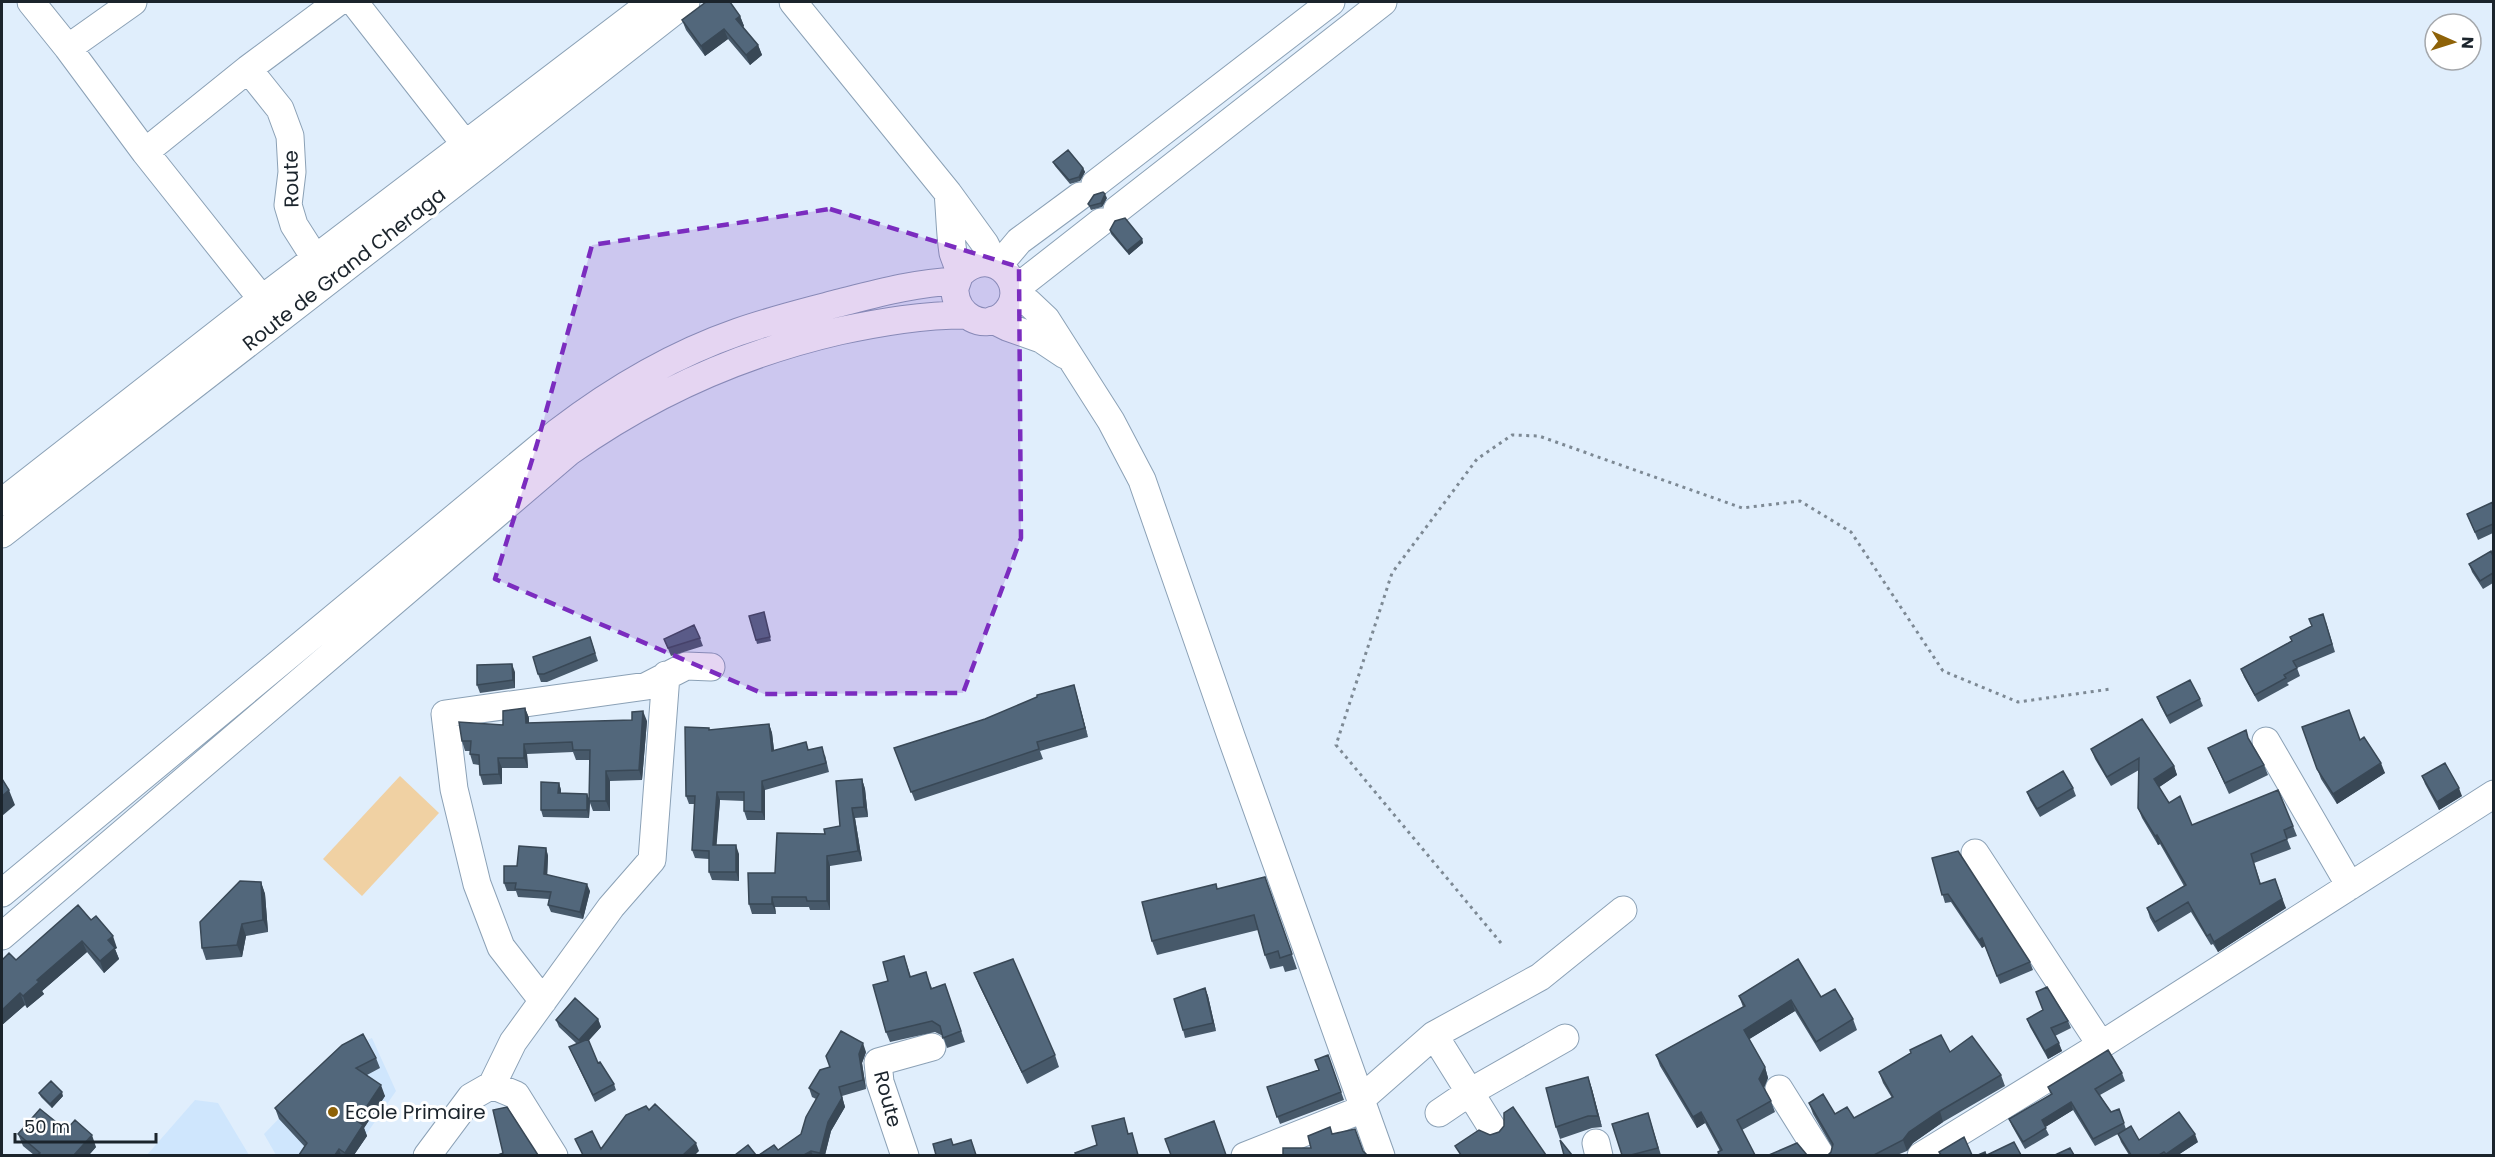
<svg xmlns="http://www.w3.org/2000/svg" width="2495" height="1157" viewBox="0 0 2495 1157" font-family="Poppins,sans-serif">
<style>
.built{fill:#cfe6fd}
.green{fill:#f0d1a3}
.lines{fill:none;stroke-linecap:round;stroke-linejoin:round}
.minor-casing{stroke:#8ba1b6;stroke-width:29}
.path{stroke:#7d8994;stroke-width:3;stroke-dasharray:3 4.5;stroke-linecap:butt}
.minor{stroke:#fff;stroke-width:27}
.wall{fill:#47596a}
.shaded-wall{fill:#394856}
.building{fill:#52677b;stroke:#394856;stroke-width:1.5}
.marked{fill:#7b2cbf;fill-opacity:0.2;stroke:#7b2cbf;stroke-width:4.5;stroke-dasharray:12 8;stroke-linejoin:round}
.poi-dot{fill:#8e6208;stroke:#fff;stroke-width:2}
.labels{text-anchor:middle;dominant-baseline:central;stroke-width:6;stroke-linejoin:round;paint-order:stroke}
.street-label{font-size:20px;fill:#1b242c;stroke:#fff}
.poi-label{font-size:20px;fill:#1b242c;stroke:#fff;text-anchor:start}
</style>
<rect width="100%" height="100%" fill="#e0eefc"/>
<path class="built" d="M372 1038 396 1091 352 1155H276L264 1134 345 1050Z
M195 1100 218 1103 249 1155 146 1156Z"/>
<path class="green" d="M400 776 439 813 362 896 323 859Z"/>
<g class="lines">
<defs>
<path id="minor" d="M31 2 68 48 145 152 273 313
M354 2 465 144
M793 2 948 193 985 244 995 264
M68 48 133 2
M248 69 280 109 290 136 292 172 288 205 294 225 315 258
M145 152 248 69 338 2
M1095 184 1331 2
M948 193C950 213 950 234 953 253 955 259 958 265 959 271 961 277 954 285 955 292 957 315 982 331 1002 316 1034 291 995 240 960 274
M1117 210 1383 2
M998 266 1019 241 1080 196
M1014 290 1101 222
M1014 296 1029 303 1046 319 1111 421 1142 480 1232 739 1381 1156
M993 320 1007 327 1041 339 1065 355
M2 502 262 299 652 2
M2 534 483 161 686 2
M2266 741 2350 886
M1975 853 2101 1045
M2 893 558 432C613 390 672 355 738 332 769 321 802 313 835 304 875 294 914 283 956 281
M2 936 569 452C652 393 740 354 839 331 882 322 922 315 966 315
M543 1001 501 947 477 884 454 789 445 714 647 686 686 666 711 667
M1434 1035 1494 1131
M492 1085 513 1042 611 907 652 860 666 675
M1779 1089 1821 1156
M1361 1099 1434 1035 1540 977 1623 910
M1439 1113 1470 1092 1565 1038
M1596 1143 1599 1156
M427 1156 471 1097 492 1085 516 1095 554 1156
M905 1156 880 1082 878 1062 932 1047
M1245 1156 1363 1109
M1921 1156 2101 1045 2494 794"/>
</defs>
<use href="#minor" class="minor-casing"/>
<path class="path" d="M1501 943 1336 745 1392 573 1477 459 1512 435 1539 436 1742 508 1800 501 1851 532 1943 671 2018 702 2111 689"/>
<use href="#minor" class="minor"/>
</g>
<path class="wall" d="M740 16 744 26 743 27 758 45 762 55 750 65 728 39 705 56 686 30 682 20Z
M1053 162 1083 168 1085 172 1080 181 1070 184 1055 166Z
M1107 198 1102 207 1091 210 1088 204Z
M1110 230 1142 239 1143 243 1129 255 1111 234Z
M2493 502V533L2478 540 2467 514Z
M2493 556V583L2483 589 2472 572 2469 564Z
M765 616 771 641 757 644 756 640Z
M2326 622 2335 652 2297 668 2300 676 2287 683 2289 685 2258 702 2244 677 2241 669Z
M590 637 598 661 547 682H541L538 674Z
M700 638 703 646 671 656 664 639Z
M515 672V688L480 693 477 685Z
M1074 685 1088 737 1040 751 1043 759 915 801 894 748 985 719Z
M2157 697 2200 699 2203 706 2170 724 2160 705Z
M525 708 529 718V723L647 721 642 780 610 781V811H593L590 803 589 818 543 817 541 810 559 783 561 790V793L587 794 589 799V760H576L573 752 527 754 528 768H502V784L483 785 480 775 479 765 473 764 470 754V751H465L462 741 503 725Z
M769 724 772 733 774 750H809L825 755 829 772 765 790V820H747L744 811V801L720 800 716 845 739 854V881L712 880 709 872V859L695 858 692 850 695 804H689L686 796 710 730Z
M2302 727 2360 740 2385 773 2337 804 2321 779Z
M2208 748 2264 765 2268 775 2229 794Z
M2091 749 2174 766 2177 775 2159 787 2169 803 2192 825 2293 826 2297 836 2287 839 2291 849 2254 863 2261 884 2286 908 2218 952 2213 944 2211 945 2191 912 2158 932 2150 918 2147 908 2184 886 2160 844 2158 845 2142 818 2138 808 2139 770 2111 786 2095 759Z
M2422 776 2462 796 2439 810 2425 784Z
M862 779 865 789 868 817 855 818 862 861 830 866V910H810L809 907H775L776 914H752L749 904 775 873 825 834 840 826Z
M2073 788 2076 796 2040 817 2030 800 2027 792Z
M546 848 548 856 547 875 590 891 583 919 551 912 548 905 549 899 518 897 516 891H507L504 883 517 866Z
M1932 858 2030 962 2033 970 2000 984 1985 946 1982 948 1951 902 1945 903Z
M1265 877 1297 969 1285 972 1283 966 1270 969 1265 955 1258 930 1157 955 1152 941 1218 889Z
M261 882 265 894 268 932 246 936 242 957 206 960 202 948Z
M91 920 117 948 115 949 119 959 104 973 87 952 42 991 44 994 27 1008 25 1005 2 1025 16 960Z
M904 956 911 977 930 983 932 988 945 984 965 1042 947 1048 943 1036 935 1032 890 1042 886 1032 888 981Z
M974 973 1055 1055 1059 1067 1027 1084 979 985Z
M1205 988 1208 996 1216 1031 1185 1038 1183 1030Z
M2036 992 2068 1021 2071 1028 2055 1036 2062 1051 2048 1059 2030 1027 2027 1019 2043 1010Z
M1739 996 1821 997 1853 1019 1857 1030 1820 1052 1795 1011 1749 1039 1765 1067 1768 1078 1764 1088 1771 1101 1775 1112 1742 1130 1720 1151 1705 1123 1697 1128 1660 1066 1656 1055 1743 1007Z
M598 1019 601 1027 588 1041 598 1063 614 1084 616 1090 595 1102 569 1047 577 1044 559 1027 556 1020Z
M866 1052 862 1063 866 1089 842 1096 845 1107 831 1131 825 1155H759L778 1150 801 1134 816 1099 812 1097 809 1088 830 1067Z
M1950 1052 2001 1075 2005 1086 1943 1122 1913 1143 1907 1151 1897 1155H1828L1831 1152 1832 1147 1813 1114 1809 1103 1835 1114 1854 1118 1892 1098 1883 1083 1879 1072Z
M1328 1055 1344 1100 1280 1124 1267 1087 1318 1070Z
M376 1058 380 1068 367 1075 385 1096 364 1128 367 1136 354 1155H299L305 1147 279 1119 275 1108Z
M2122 1073 2125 1081 2100 1095 2111 1112 2119 1109 2126 1129 2139 1140 2198 1142 2178 1155H2129L2121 1142 2118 1134 2095 1146 2073 1110 2045 1127 2049 1135 2025 1149 2012 1126 2009 1119 2051 1095 2048 1087Z
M1588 1077 1592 1089 1602 1127 1592 1128 1560 1139 1556 1127Z
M39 1093 63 1096 52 1108 41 1097Z
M1648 1113 1661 1155H1622Z
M66 1130 96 1147 89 1155H34L23 1146 18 1134Z"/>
<path class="shaded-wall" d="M740 16 744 26 740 30 736 19Z
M724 29 728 39 705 56 701 46Z
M758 45 762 55 750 65 746 55Z
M1083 168 1085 172 1080 181 1079 177Z
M1105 194 1107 198 1102 207 1101 203Z
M1142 239 1143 243 1129 255 1127 251Z
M512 664 515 672V688L513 680Z
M1074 685 1077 695 1088 737 1085 728Z
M525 708 529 718V733L526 723Z
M643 711 647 721 642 780 639 770Z
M769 724 772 733 775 759 772 751Z
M524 744 527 754 528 768 524 758Z
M498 758 502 768V784L499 774Z
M2381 763 2385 773 2337 804 2333 794Z
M2174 766 2177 775 2158 788 2154 779Z
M606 771 610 781V811L606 801Z
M862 779 865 789 868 817 864 807Z
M762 781 765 790V820L762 812Z
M559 783 561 790V800L558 793Z
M2459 788 2462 796 2439 810 2437 802Z
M9 790 15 805 2 816V796Z
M717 792 720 800 716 853 713 845Z
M587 794 590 801 589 818 587 810Z
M852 808 855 818 862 861 858 851Z
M2157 835 2160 844 2158 845 2155 836Z
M736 845 739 854V881L736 872Z
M546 848 548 856 547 881 544 874Z
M827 856 830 866V910L827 901Z
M2275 879 2286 908 2218 952 2214 942Z
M261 882 265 894 268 932 263 920Z
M587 884 590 891 583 919 580 912Z
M772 897 775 907 776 914 772 904Z
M242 924 246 936 242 957 237 945Z
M113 936 117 948 115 949 119 959 104 973 100 961 108 940Z
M1982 938 1985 946 1982 948 1979 940Z
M82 941 87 952 42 991 44 994 27 1008 23 996 37 980Z
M1205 988 1208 996 1216 1031 1213 1023Z
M20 993 25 1005 2 1025V1010Z
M1791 1000 1795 1011 1748 1040 1744 1030Z
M598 1019 601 1027 582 1048 579 1040Z
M863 1043 866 1052 862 1063 866 1089 863 1080 859 1054Z
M2059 1043 2062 1051 2048 1059 2045 1051Z
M1765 1067 1768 1078 1763 1090 1759 1079Z
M1588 1077 1592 1089 1602 1127 1598 1116Z
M381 1085 385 1096 364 1128 367 1136 354 1155H346L345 1153 357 1121Z
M839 1087 845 1107 831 1131 825 1155H821L820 1153 828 1122Z
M62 1092 63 1096 52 1108 50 1104Z
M2071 1102 2073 1110 2044 1128 2042 1120Z
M1940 1111 1943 1122 1913 1143 1907 1151 1903 1140 1909 1132Z
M1701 1112 1705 1123 1697 1128 1693 1117Z
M2195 1134 2198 1142 2178 1155H2166V1154Z
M92 1135 96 1147 89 1155H74Z
M696 1143 699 1151 695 1155H683Z
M339 1149 341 1155H335Z
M811 1151 813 1155H804Z"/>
<path class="building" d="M706 2H730L740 16 736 19 758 45 746 55 724 29 701 46 682 20Z
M1068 150 1083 168 1079 177 1069 180 1053 162Z
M1103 192 1105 194 1101 203 1090 206 1088 204 1094 195Z
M1125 218 1142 239 1127 251 1110 230 1115 221Z
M2493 502V524L2475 532 2467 514Z
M2491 551 2493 556V573L2480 581 2469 564Z
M764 612 770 637 756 640 749 616Z
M2323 614 2332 644 2293 661 2297 668 2284 675 2286 678 2255 695 2241 669 2292 641 2290 637 2312 626 2309 619Z
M694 625 700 638 668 648 664 639Z
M590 637 595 653 544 674H538L533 657Z
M512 664 513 680 477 685V665Z
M2190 680 2200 699 2167 716 2157 697Z
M1074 685 1085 728 1037 742 1039 749 911 792 894 748 985 719 1037 697V695Z
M525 708 526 723 632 720V712L643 711 639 770 606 771V801H589L590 750H573L572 742 524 744V758H498L499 774 480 775 479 755 470 754 471 741H462L459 722 503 725V711Z
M2349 710 2360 740 2364 737 2381 763 2333 794 2317 769 2302 727Z
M2142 719 2174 766 2154 779 2169 803 2180 796 2192 825 2278 790 2293 826 2284 830 2287 839 2251 854 2260 884 2275 879 2282 899 2214 942 2210 934 2207 936 2188 902 2155 922 2147 908 2186 885 2157 835 2155 836 2138 808 2139 758 2107 777 2091 749Z
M769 724 772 751 806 742 808 750 822 747 826 763 762 781V812L744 811V792H717L713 845H736V872H709V851L692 850 695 796H686L685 727 709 728V730Z
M2246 730 2248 738 2264 765 2225 783 2208 748Z
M2445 763 2459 788 2437 802 2422 776Z
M2063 771 2073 788 2037 809 2027 792Z
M2 779 9 790 2 796Z
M862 779 864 807 852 808 858 851 827 856V901H807L806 897H772V904H749L748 873H775L777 833 825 834 824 829 840 826 836 781Z
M541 782 559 783 558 793 587 794V810H541Z
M519 846 546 848 544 874 587 884 580 912 548 905 551 892 515 889 516 883H504V866H517Z
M1958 851 2030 962 1997 976 1982 938 1979 940 1948 894 1942 895 1932 858Z
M1265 877 1292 954 1280 958 1278 951 1265 955 1254 915 1152 941 1142 902 1216 884 1217 889Z
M240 881 261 882 263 920 242 924 237 945 202 948 200 922Z
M78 905 91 920 96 916 113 936 108 940 115 948 100 961 82 941 37 980 39 982 23 996 20 993 2 1010V960L9 953 16 960Z
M904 956 910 977 926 972 931 989 945 984 961 1031 943 1038 940 1026 932 1021 886 1032 873 985 888 981 883 962Z
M1013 959 1055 1055 1022 1072 974 973Z
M1798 959 1821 997 1835 989 1853 1019 1816 1042 1791 1000 1744 1030 1765 1067 1759 1079 1771 1101 1737 1120 1755 1155H1719L1718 1152 1722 1150 1701 1112 1693 1117 1656 1055 1745 1006 1739 996Z
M2047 987 2068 1021 2051 1028 2059 1043 2045 1051 2027 1019 2043 1010 2036 992Z
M1205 988 1213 1023 1183 1030 1174 999Z
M575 998 598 1019 579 1040 556 1020Z
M841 1031 863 1043 859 1054 863 1080 839 1087 842 1098 828 1122 820 1153 811 1151 804 1155H759L774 1145 778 1150 801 1134 806 1117 819 1094 809 1088 820 1070 830 1067 826 1056Z
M363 1034 376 1058 356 1068 381 1085 357 1121 363 1125 345 1153 339 1149 335 1155H299L307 1143 275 1108 342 1045Z
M1941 1035 1950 1052 1972 1036 2001 1075 1940 1111 1909 1132 1903 1140 1874 1155H1828L1831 1152 1833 1144 1809 1103 1823 1094 1835 1114 1847 1107 1854 1118 1893 1097 1879 1072 1911 1053 1910 1050Z
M588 1039 598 1063 600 1062 614 1084 593 1095 569 1047Z
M2108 1050 2122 1073 2095 1089 2111 1112 2119 1109 2124 1123 2093 1139 2071 1102 2042 1120 2046 1128 2023 1142 2009 1119 2052 1094 2048 1087Z
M1328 1055 1341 1092 1277 1117 1267 1087 1319 1070 1315 1060Z
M1588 1077 1598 1116H1588L1556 1127 1546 1088Z
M51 1081 62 1092 50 1104 39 1093Z
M655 1104 696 1143 683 1155H583L575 1139 592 1131 601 1149 626 1115 646 1106 649 1110Z
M507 1107 538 1155H498L503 1153 493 1110Z
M1513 1107 1546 1155H1461L1455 1146 1479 1130 1490 1135 1499 1132 1504 1126V1113Z
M40 1109 66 1130 75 1120 92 1135 74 1155H37L40 1153 18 1134Z
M2179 1112 2195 1134 2166 1154 2164 1152 2159 1155H2131L2118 1134 2131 1126 2139 1140Z
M1648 1113 1658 1148 1631 1155H1622L1612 1124Z
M1124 1118 1128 1134 1132 1133 1138 1155H1076L1075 1153 1097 1145 1092 1126Z
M1214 1121 1226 1155H1171L1165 1139Z
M1330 1127 1332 1134 1355 1129 1363 1151 1367 1155H1283V1148H1311L1308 1136Z
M1964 1137 1972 1155H1941L1939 1152Z
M951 1139 953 1145 971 1140 976 1155H936L933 1144Z
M1560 1140 1572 1155H1564Z
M2014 1142 2021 1155H1987Z
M1797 1143 1807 1155H1769Z
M748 1145 756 1155H735Z
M2070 1148 2074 1155H2055Z
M1985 1152 1986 1155H1978Z"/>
<path class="marked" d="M830 209 1019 267 1021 538 963 693 764 694 495 579 537 444 592 245Z"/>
<circle class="poi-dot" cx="333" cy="1112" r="6"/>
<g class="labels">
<g class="street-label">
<text transform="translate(291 179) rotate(-91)">Route</text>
<text transform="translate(344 269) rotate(-38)">Route de Grand Cheraga</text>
<text transform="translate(888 1099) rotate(75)">Route</text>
</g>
<g class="poi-label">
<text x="345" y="1112">Ecole Primaire</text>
</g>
</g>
<rect width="2495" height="1157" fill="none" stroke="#1b242c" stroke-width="6"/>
<g transform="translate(2453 42) rotate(93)"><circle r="28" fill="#ffffff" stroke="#a4a7ab" stroke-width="1.5"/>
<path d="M0-4.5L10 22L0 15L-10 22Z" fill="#8e6208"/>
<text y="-9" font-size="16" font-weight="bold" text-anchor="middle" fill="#1b242c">N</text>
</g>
<path d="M15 1133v9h141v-9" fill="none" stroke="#1b242c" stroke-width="3"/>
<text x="24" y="1133" font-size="18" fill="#1b242c" stroke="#ffffff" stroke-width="4.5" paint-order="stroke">50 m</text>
</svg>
